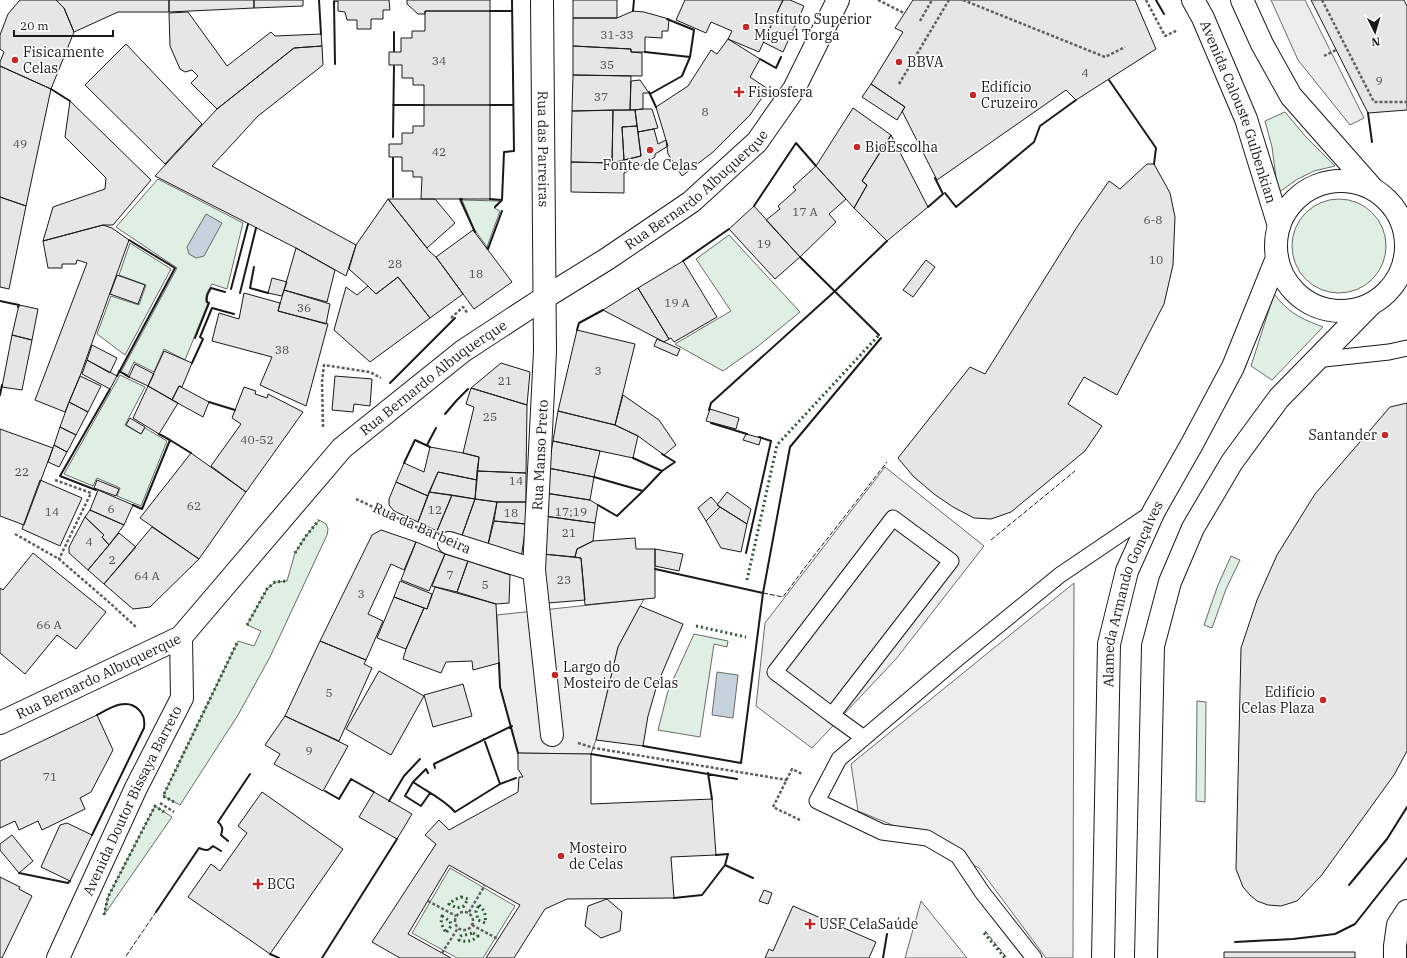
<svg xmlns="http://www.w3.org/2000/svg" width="1407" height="958" viewBox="0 0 1407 958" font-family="'IBM Plex Serif',serif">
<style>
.green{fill:#e0efe3;stroke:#6a6a6a}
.parking{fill:#ededed;stroke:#6a6a6a}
.water{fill:#c6d2dc;stroke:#6a6a6a}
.building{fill:#e6e6e6;stroke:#1a1a1a}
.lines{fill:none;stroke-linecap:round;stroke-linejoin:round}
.service-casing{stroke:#1a1a1a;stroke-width:17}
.minor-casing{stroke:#1a1a1a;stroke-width:24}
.tertiary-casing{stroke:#1a1a1a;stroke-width:24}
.primary-casing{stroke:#1a1a1a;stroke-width:24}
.path{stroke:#5f5f5f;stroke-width:2.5;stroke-dasharray:3 2;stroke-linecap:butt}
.service{stroke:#fff;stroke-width:15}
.minor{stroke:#fff;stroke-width:22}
.tertiary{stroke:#fff;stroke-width:22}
.primary{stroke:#fff;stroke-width:22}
.hedge{stroke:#2b5a34;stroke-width:3;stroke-dasharray:2 3;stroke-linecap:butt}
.fence{stroke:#1a1a1a;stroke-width:1;stroke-dasharray:5 2;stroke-linecap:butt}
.wall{stroke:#1a1a1a;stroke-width:2}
.poi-dot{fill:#c62828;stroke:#fff;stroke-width:1.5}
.labels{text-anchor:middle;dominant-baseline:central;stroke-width:3;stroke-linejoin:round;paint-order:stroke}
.number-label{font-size:12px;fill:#4d4d4d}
.poi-label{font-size:14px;fill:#1a1a1a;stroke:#fff;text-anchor:start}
.street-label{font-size:14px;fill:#1a1a1a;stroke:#fff}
</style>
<rect width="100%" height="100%" fill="#fff"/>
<path class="green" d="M1285 112 1306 137 1335 166 1314 171 1296 180 1278 193 1272 147 1265 121Z
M158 179 243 223 227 289 212 284C208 291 205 294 206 302L208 303 185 360 164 349 154 372 134 362 128 375 121 372 177 268 116 227Z
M1292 246a47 47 0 1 1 94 0a47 47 0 1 1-94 0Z
M462 200 500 201 494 208 500 211 487 247 474 229Z
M729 235 800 312 757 347 723 371 675 344 731 311 696 259Z
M130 243 171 269 125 355 97 334 111 296 139 305 146 285 119 275Z
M1274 294C1290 314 1300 318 1323 327L1272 380 1251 366Z
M120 375 145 387 125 425 141 434 145 428 167 441 141 506 117 496 120 488 97 478 93 486 64 474Z
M319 520 326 524 328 529 327 535 270 657 238 715 180 805 163 796 238 641 254 646 261 631 247 625 267 589 275 582 287 581 295 553 306 536Z
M1231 556 1240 560 1226 589 1212 628 1204 625 1218 585Z
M694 634 728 641 727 647 714 644 700 737 658 730 668 691Z
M1197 701 1206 702 1205 802 1196 801Z
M155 806 172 817 104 915 108 897Z
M450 868 515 906 483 958H457L412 933Z"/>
<path class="parking" d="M1271 0H1305L1364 118 1350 125 1298 60Z
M885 467 984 546 896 659 812 748 756 706 765 623Z
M1074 583 1073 958H1046L979 868 924 838 858 811 851 764Z
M644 599 618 647 596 740 591 754 518 753 500 687 497 615Z
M921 901 967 958H905Z"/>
<path class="water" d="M206 214 222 223 204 256 196 258 189 254 187 247Z
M717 672 738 675 733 718 712 715Z"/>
<path class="building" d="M20 0H56L64 8 74 32 51 89 0 66V62L4 52 0 49V35L8 14Z
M56 0H169V12H118L74 32 64 8Z
M169 0H254V8L169 12Z
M254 0H303V6L254 8Z
M334 0H389L390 10H383V19H371V29H357V20H347L345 12 338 11V1L334 2Z
M407 0H490V11H425V14H418L407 4Z
M573 0H617V18H573Z
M685 0H783L759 52 728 39 732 31 711 22 706 33 676 20Z
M783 0H790L804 6 783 52 763 42Z
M913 0H1135L1156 49 1076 100 1066 90 937 180 902 111 905 107 871 84 903 32 895 28Z
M1311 0H1404L1407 6V110L1368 113Z
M425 11H490V105H424V85H413V78H402V65H389V52H401V38H412V31H425Z
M633 11 644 12 669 19 668 31H662V38L645 37V52H631V49L573 46V18H617Z
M188 12 227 66 271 32 275 36 321 34 322 46 294 48 217 109 191 83 198 76 192 70 185 72 180 69 170 46 169 13Z
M728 39 760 59 750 77 768 89 750 115 713 152 682 176 668 154 666 140 656 107 688 86 711 50 717 54Z
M126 44 202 124 165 164 85 85Z
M322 46 323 65 258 116 212 166 356 245 346 276 296 248 155 176 217 109 294 48Z
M573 46 631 49V52L642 53V76L573 75Z
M0 66 51 89 26 206 0 197Z
M573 75 631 76 630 110 572 111Z
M640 80 649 93H643V109L630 110 631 81Z
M871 84 905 107 897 120 862 97Z
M70 101 151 180 113 225H103L43 241 53 207 105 189 106 178 65 137Z
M424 105H490V199H421L422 177H413V171H402V157H389V144H402V133H413V126H424Z
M853 108 891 135 862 181 867 185 854 208 816 166Z
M643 109H652L658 128 638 132 635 110Z
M613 110 612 163 571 162 572 111Z
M613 110H635L637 126 622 127 624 160 612 163Z
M637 126 641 156 624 160 622 127Z
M654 129 658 144 666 140 668 146 655 154V157L637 168 635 167 628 171 624 160 641 156 638 132Z
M891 135 928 207 887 241 854 208 867 185 862 181Z
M624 160 628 171 624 173V193L571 192V162L612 163Z
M1147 164H1154L1170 193 1175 217 1173 265 1164 304 1117 395 1084 377 1068 404 1102 426 1085 451 1011 512 991 519 974 518 953 507 934 494 913 476 898 458 970 367 985 374 1077 227 1109 181 1120 189Z
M816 166 846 199 829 214 836 222 800 257 766 220 780 209 778 206 796 190 793 187Z
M0 197 26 206 9 289 0 287Z
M388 199 430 252 436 257 463 294 430 318 398 277 376 294 368 286 349 269 356 245Z
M388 199H435L455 223 427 248Z
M754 206 800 257 775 279 729 229Z
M103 225 112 228 129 240 80 376 65 412 35 400 87 263 77 260 76 264H62V268H48L43 241Z
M473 230 512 282 474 309 436 257Z
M296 248 335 270 327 302 284 290Z
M926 260 935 267 913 297 903 290Z
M683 261 717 317 674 342 671 338 669 339 638 288Z
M117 275 145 285 138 304 110 294Z
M398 277 430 318 370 362 334 330 346 287 357 295 368 286 376 294Z
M272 278 287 282 282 296 268 293Z
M638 288 669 339 664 342 603 310Z
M284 290 330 304 326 324 278 311Z
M244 293 280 303 278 311 328 324 306 406 260 385 272 357 212 341 219 313 239 319Z
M19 305 38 309 32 340 12 335Z
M577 330 635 344 615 425 558 411Z
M12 335 32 340 22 390 2 387Z
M657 339 680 349 677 356 654 346Z
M92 345 117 358 110 373 87 360Z
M164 351 192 363 182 387 179 386 172 400 148 386Z
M87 360 117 376 110 389 82 374Z
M501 363 530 372 527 405 471 388Z
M135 364 154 374 148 386 129 377Z
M80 376 101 386 88 412 69 402Z
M335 376 372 379 370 406 354 404 353 412 332 410Z
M148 386 178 403 159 434 133 418Z
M179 386 209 402 203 417 172 400Z
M244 387 256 391 255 394 267 398 268 394 303 412 246 492 211 466 241 424 232 418Z
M471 388 527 405 526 473 477 471 479 457 463 453 474 407 466 404Z
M623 395 659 420 676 445 664 455 638 436 615 425Z
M69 402 88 412 76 435 60 427Z
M1407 403V751L1394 775 1321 876 1297 901 1281 906 1268 905 1257 901 1250 895 1243 887 1236 869 1241 648 1257 600 1277 555 1315 494 1390 407Z
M710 409 739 418 736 429 706 421Z
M558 411 615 425 638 436 633 458 553 441Z
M130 418 145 427 141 434 126 425Z
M60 427 76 435 67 452 54 445Z
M0 429 53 448 24 525 0 516Z
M746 434 761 438 759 445 743 440Z
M553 441 600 451 594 477 548 468Z
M54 445 67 452 59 467 48 462Z
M430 447 463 453 479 457 477 480 438 472 428 496 396 482 404 463 424 472Z
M191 453 246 492 199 559 140 518Z
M548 468 594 477 590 500 545 493Z
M477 471 526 473V502H497L475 499Z
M438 472 477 480 475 499 429 492Z
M40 480 82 498 60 546 22 529Z
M97 480 119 489 116 496 94 488Z
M396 482 428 496 418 522 394 511 389 505V499Z
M98 490 133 505 124 525 90 510Z
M429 492 452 495 437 531 418 522Z
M727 492 751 509 747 524 717 505Z
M545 493 590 500 598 505 595 523 544 516Z
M452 495 475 499 460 541 437 531Z
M711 497 720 507 706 521 698 508Z
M475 499 497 502 487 549 460 541Z
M497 502H526V524L494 521Z
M720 507 747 524 741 552 721 548 706 521Z
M90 510 124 525 109 545 102 537 104 535 85 517Z
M544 516 595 523 593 541 577 549 575 557 543 554Z
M85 517 104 535 102 537 109 545 88 570 69 553V547Z
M494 521 526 524 521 559 487 549Z
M152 527 199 559 150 607 133 609 104 584Z
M381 530 416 542 404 570 391 564 368 614 383 621 366 660 320 641 372 535Z
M119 533 136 547 104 584 88 570Z
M635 538 636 549H655V598L585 605 581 558 575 557 577 549 593 541Z
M416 542 445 554 429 591 401 580Z
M655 549 683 554 679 571 655 566Z
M33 553 106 612 76 649 57 635 25 674 0 653V588L3 590Z
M445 554 468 561 457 592 432 586Z
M543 554 581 558 585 600 548 603Z
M468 561 510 575 509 603 496 604 457 592Z
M400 581 432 594 427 609 394 597Z
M435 587 496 604 499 663 473 670 472 661 446 662 441 673 403 659 406 649 424 608 427 609Z
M394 597 424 608 406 649 377 638Z
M640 606 683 624 657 685 648 716 643 746 596 740 618 647Z
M320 641 366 660 364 664 372 668 339 741 285 716Z
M379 671 424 696 391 755 346 729Z
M463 684 472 716 433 727 424 695Z
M97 715 113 750 91 792 80 798 85 809 42 830 38 821 19 830 15 821 0 828V761Z
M285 716 348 746 323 791 274 764 280 754 265 745Z
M518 753 591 754V804L712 799 716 855 671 857 674 898 567 899 545 909 514 958H486L520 905 449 865 408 934 451 958H400L372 942 436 844 425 835 439 820 449 830 518 792 519 777H523L518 769Z
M262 792 343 849 270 954 188 897 211 864 220 871 247 833 238 826Z
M374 792 412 814 397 839 359 817Z
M67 823 92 835 70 881 41 867 60 825Z
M12 835 33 861 19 873 0 850V844Z
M0 877 20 887 19 889 32 896 2 958H0Z
M764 890 772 893 768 904 759 901Z
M607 899 622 912 620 931 601 938 585 926 588 906Z
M793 906 876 942 869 958H765L769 949 773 951Z
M1224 952H1355V958H1224Z"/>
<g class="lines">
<defs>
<path id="service" d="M1315 360 1389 352 1407 348
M893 518 951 561 832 715 775 672Z
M832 715 864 738
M1034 958 982 892 958 856 927 838 882 832 817 801 839 759 957 659 1060 575 1153 512"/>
<g id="minor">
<path id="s1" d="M542 0 545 351 534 570 552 735"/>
<path d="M449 543 534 570"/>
<path d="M1395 958V946L1398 925 1407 911"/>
</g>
<g id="tertiary">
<path id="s2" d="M0 723 181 637 342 448 463 351 544 298 607 259 691 202 757 142 794 89 838 0"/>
<path id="s3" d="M58 958 136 788 182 698 181 637"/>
</g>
<g id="primary">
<path id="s4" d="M1193 0 1203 18 1246 119 1279 226"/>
<path d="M1242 0 1262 44 1291 96 1372 188"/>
<circle cx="1341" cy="246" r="65"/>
<path id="s5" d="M1103 958 1109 644 1127 571 1154 511 1192 444 1233 367 1277 258"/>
<path d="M1146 958 1153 646 1170 582 1193 528 1232 462 1279 398 1371 304"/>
</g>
</defs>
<use href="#service" class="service-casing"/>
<use href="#minor" class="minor-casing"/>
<use href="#tertiary" class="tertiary-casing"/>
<use href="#primary" class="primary-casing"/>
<path class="path" d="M878 0 904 13
M963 0 1105 57 1125 47
M1146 0 1165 36 1178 30
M1322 0 1374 102H1407
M920 21 932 0
M1324 56 1336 50
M899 84 949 0
M451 318 463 307 468 314
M323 427 322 382 324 365 370 372 381 378
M55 480 91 493 59 559
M356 499 425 531
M15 534 59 559 111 604 136 627
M578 743 594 748 787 780
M160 803 174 812
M800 820 773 807 792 769 802 774
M428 901 456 916
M455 921a9 9 0 1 1 18 0a9 9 0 1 1-18 0Z
M469 912 485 885
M472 925 498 939
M442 953 458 928"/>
<use href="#service" class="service"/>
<use href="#minor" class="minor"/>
<use href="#tertiary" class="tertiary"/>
<use href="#primary" class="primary"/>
<path class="hedge" d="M295 553 306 536 319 520
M747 580 777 445 879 335
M247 625 267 589 275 582 287 581
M696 626 746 637
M174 802 163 796 238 641
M461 897 468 899 464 906 457 908 449 904 454 900Z
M479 905C485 911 486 915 485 923L478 920 476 911Z
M104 915 108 897 155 806 164 812
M442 916 450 921 451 926 446 933 441 923Z
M473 933 478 936C471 942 467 942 459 940L461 936Z
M984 933 1005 958"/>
<path class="fence" d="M991 540 1075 471
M763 593 783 597 806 566 887 462
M985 931 1007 958
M126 956 156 912"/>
<path class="wall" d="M319 0 321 34
M1156 0 1164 14
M334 2 335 64
M490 11H512
M633 11 634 0
M667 19 694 30 690 57
M394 51V32
M645 52 690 57 682 76 650 94
M760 59 776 68 781 57
M1109 80 1156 148 1154 164
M51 89 70 101
M649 92 656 107
M393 105H424
M490 105H513
M1368 113 1372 142
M393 137 394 66
M393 158V197
M945 193 956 207 1034 142 1040 126 1076 100
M462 199H460L475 232
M490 199 502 200 504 152 514 151 512 0
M754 206 796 143 816 166
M495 207 502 200
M928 207 943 194 935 178
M487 248 488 249 502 211
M800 257 879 335
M683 261 729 229
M254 267 250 288 268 293
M231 289 248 224
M240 293 256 228
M0 301 19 305 18 307
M577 330 579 323 603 310
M195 338 209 303 207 302C206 296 208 293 211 288L225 292
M192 363 203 339 200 337 212 308 234 314
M119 371 129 377
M117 376 175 268 129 240
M390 383 455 318
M0 395 2 385
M209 402 235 410
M709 410 711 403 834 292 887 241
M445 414 457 400 468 389
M711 423 747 434
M159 434 170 440
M427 445 436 428
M633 458 662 471 675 462 662 454
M404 463 415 440 430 447
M594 477 643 491
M96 490 60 476 110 389
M133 505 142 509 170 440 191 453
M598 505 617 516 643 491 662 471
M746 553 771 441 759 437
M655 569 763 593
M499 663 500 687 518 753
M484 739 500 784
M643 746 741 763 763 593 790 447 881 338
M591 754 737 779
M435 768 434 764 512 726
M708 773 712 799
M413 782 426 769 428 773
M325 791 339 799 351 779 374 792
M430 793 421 806 405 796 413 782C426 791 444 799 455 812L500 784 516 778
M389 801 404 776 420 759
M92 835 144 728C145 721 144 715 139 710 127 697 110 708 97 715
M228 841 221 835C223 829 223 826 218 822L250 774
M725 865 753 878
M19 873 68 883 70 881
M1349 885 1387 839 1407 807
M674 898 702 895 725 865 728 854 716 855
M156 912 199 848C206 851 208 851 213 846L221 851
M1235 942 1293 939 1335 934 1355 924 1407 858
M270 954 279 958
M322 958 397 839
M883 958 887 934"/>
</g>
<g class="poi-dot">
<circle cx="746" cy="27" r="4"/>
<circle cx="15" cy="60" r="4"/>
<circle cx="899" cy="62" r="4"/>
<path d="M737 86h4v4h4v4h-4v4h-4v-4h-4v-4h4z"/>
<circle cx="973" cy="95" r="4"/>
<circle cx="857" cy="147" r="4"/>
<circle cx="650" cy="150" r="4"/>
<circle cx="1385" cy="435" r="4"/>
<circle cx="555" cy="675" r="4"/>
<circle cx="1323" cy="700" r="4"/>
<circle cx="561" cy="856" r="4"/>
<path d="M256 878h4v4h4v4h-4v4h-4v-4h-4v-4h4z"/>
<path d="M808 918h4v4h4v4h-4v4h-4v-4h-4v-4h4z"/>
</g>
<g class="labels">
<g class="number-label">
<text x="617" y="34">31-33</text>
<text x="439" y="60">34</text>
<text x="607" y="64">35</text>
<text x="1085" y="72">4</text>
<text x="1379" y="80">9</text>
<text x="601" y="96">37</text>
<text x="705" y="111">8</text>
<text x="20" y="143">49</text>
<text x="439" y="151">42</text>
<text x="805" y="211">17 A</text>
<text x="1153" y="219">6-8</text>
<text x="764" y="243">19</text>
<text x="1156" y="259">10</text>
<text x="395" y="263">28</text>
<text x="476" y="273">18</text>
<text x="677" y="302">19 A</text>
<text x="304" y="307">36</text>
<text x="282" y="349">38</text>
<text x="598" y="370">3</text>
<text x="505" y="380">21</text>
<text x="490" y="416">25</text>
<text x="257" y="439">40-52</text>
<text x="22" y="471">22</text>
<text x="516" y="480">14</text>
<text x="194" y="505">62</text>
<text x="111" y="508">6</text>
<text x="435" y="509">12</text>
<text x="52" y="511">14</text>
<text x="571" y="511">17;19</text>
<text x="511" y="512">18</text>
<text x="569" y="532">21</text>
<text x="89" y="541">4</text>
<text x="112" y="559">2</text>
<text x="450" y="574">7</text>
<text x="147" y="575">64 A</text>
<text x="564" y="579">23</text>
<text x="485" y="584">5</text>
<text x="361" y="593">3</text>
<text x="49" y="624">66 A</text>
<text x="329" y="692">5</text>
<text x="309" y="750">9</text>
<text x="50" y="776">71</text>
</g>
<g class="poi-label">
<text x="754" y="19">Instituto Superior<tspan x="754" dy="16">Miguel Torga</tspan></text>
<text x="23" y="52">Fisicamente<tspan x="23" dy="16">Celas</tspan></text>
<text x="907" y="62">BBVA</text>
<text x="981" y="87">Edifício<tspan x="981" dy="16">Cruzeiro</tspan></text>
<text x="748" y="92">Fisiosfera</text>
<text x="865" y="147">BioEscolha</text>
<text x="650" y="165" text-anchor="middle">Fonte de Celas</text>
<text x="1377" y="435" text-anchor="end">Santander</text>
<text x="563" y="667">Largo do<tspan x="563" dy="16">Mosteiro de Celas</tspan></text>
<text x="1315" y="692" text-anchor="end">Edifício<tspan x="1315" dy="16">Celas Plaza</tspan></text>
<text x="569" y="848">Mosteiro<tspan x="569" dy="16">de Celas</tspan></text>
<text x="267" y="884">BCG</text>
<text x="819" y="924">USF CelaSaúde</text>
</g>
<g class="street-label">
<text stroke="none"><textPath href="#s4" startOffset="121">Avenida Calouste Gulbenkian</textPath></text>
<text stroke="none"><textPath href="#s1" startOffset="149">Rua das Parreiras</textPath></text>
<text stroke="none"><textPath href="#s2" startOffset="888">Rua Bernardo Albuquerque</textPath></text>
<text stroke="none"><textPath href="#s2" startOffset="564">Rua Bernardo Albuquerque</textPath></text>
<text transform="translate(540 455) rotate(-87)">Rua Manso Preto</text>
<text transform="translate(422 528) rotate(24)">Rua da Barbeira</text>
<text stroke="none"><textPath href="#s5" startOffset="368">Alameda Armando Gonçalves</textPath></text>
<text stroke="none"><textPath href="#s2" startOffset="109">Rua Bernardo Albuquerque</textPath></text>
<text stroke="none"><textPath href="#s3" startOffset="174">Avenida Doutor Bissaya Barreto</textPath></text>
</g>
</g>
<g transform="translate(1375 32) rotate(175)" stroke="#ffffff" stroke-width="3" paint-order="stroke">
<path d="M0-3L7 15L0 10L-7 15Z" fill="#1a1a1a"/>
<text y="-6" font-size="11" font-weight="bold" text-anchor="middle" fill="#1a1a1a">N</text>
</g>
<path d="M14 30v6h99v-6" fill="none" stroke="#1a1a1a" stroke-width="2"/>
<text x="20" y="30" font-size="12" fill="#1a1a1a" stroke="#ffffff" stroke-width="3" paint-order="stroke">20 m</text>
</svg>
